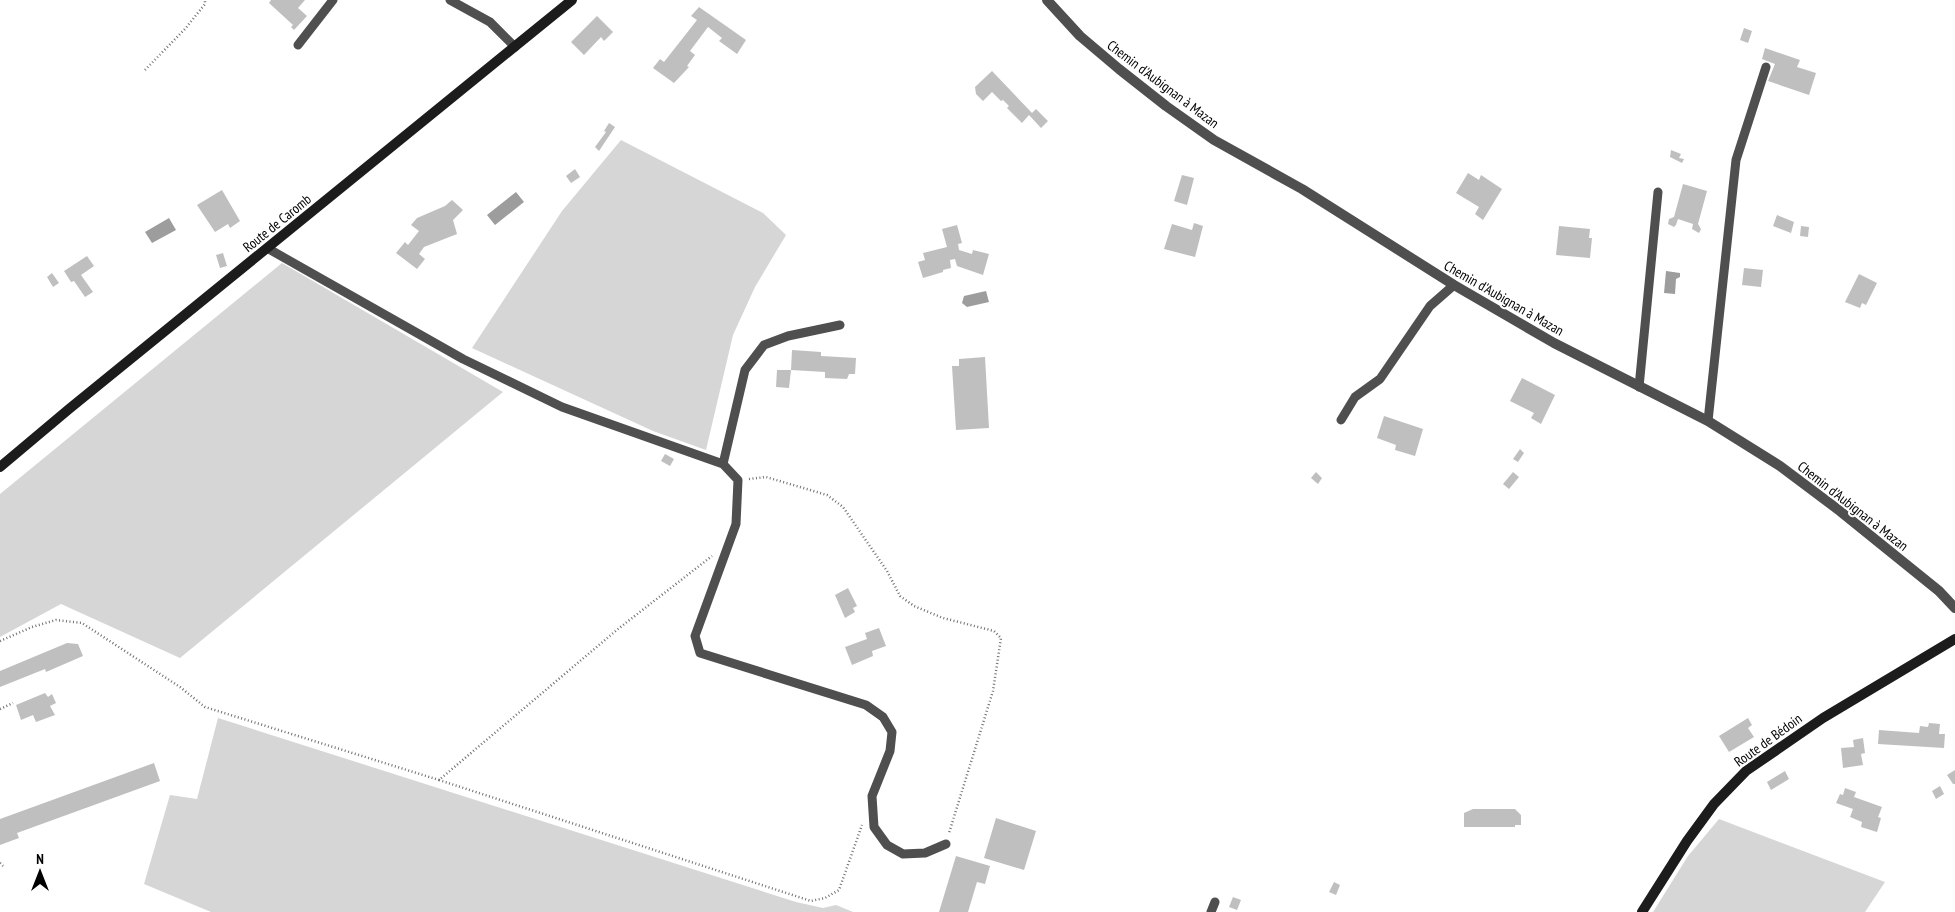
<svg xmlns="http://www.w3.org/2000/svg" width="1955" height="912" viewBox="0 0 1955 912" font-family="'PT Sans Narrow',sans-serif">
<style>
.green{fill:#d6d6d6}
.water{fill:#9d9d9d}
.building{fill:#bfbfbf}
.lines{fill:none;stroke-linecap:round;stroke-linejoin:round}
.path{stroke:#717171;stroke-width:2.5;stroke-dasharray:1 2.5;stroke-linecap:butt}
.lane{stroke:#4f4f4f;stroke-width:9}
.street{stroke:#4f4f4f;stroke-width:10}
.secondary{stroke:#1c1c1c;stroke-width:10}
.labels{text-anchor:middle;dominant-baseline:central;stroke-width:4;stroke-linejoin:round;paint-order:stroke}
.street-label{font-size:14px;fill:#000;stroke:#fff}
</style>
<rect width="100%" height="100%" fill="#fff"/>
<path class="green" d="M621 140 763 213 786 235 755 287 733 335 706 450 653 431 472 348 562 211Z
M282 263 503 392 180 658 61 604 0 637V494Z
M218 718 796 902 823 908 836 905 853 912H211L144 884 170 795 197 799Z
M1719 819 1885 882 1865 912H1653L1688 856Z"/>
<path class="water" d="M516 192 524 202 495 225 487 215Z
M169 218 176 230 152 243 145 232Z
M1666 271 1680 273V277L1676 279 1675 294 1664 293Z
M986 291 989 302 967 307 962 303 964 296Z"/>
<path class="building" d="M271 0H305L298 8 307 16 294 30 291 27 293 25 269 3Z
M699 7 746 40 737 54 719 41 722 38 708 27 690 51 695 55 687 66 689 67 674 83 653 68 660 59 664 62 697 20 691 16Z
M597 16 613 32 604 41 601 37 584 55 571 42Z
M1744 28 1752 31 1748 43 1740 40Z
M1765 48 1800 60 1797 67 1816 73 1809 95 1768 81 1775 64 1762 59Z
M992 71 1032 113 1036 109 1048 121 1041 128 1029 115 1022 123 1007 108 1009 106 1003 100 1001 101 992 92 983 101 976 94 975 87Z
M609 123 615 127 599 151 595 147 606 132 604 131Z
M1671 150 1681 154 1679 158 1684 159 1682 163 1670 157Z
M575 169 580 177 571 183 566 176Z
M1468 173 1479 180 1481 175 1502 189 1483 220 1475 214 1479 207 1456 193Z
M1182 175 1194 178 1187 205 1174 201Z
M1683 184 1707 191 1698 224 1701 229 1699 233 1692 229 1693 224 1678 219 1676 225 1674 227 1668 224 1669 219 1674 217Z
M222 190 240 221 230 228 228 224 215 232 197 205Z
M452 200 463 210 453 220 457 234 424 247 419 254 425 259 417 269 396 253 405 242 408 245 419 231 411 225 417 218 445 206Z
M1777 215 1794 222 1791 233 1773 226Z
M1194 223 1203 226 1195 257 1164 249 1172 224 1192 230Z
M957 225 962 243 958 244 959 250 972 254 973 250 989 254 983 275 957 266 955 259 950 260 951 268 943 270V272L923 278 918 262 925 260 923 253 947 247 942 229Z
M1559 226 1590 229 1589 238H1592L1590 258 1556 255Z
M1801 226 1809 227 1808 237 1800 236Z
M223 253 227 266 220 268 216 255Z
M87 256 94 266 81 275 93 292 85 297 74 281 71 282 64 271Z
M1744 268 1763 270 1761 287 1742 285Z
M52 273 59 283 53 287 47 277Z
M1859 274 1877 283 1866 305 1862 303 1860 308 1845 302Z
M792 350 821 352V356L856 358 855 374H849L847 379 825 378V372L791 370 789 388 776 387 777 370H791Z
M985 357 989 428 956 430 952 366H959V359Z
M1522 378 1555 395 1541 424 1531 418 1534 413 1510 401Z
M1384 416 1423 429 1415 456 1395 450 1396 445 1377 438Z
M1520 449 1524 453 1518 462 1513 459Z
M665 454 674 459 670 466 661 461Z
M1316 472 1322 478 1318 484 1311 478Z
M1513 472 1519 477 1509 489 1503 484Z
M848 588 857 606 853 608 855 612 845 618 835 595Z
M879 628 886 646 872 651 873 656 852 665 845 647 867 639 865 633Z
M67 643 78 644 83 656 46 672 45 669 0 687V671Z
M45 693 48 697 52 694 56 703 50 706 55 715 36 722 33 715 21 720 16 705Z
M1748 718 1752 725 1748 728 1754 737 1729 752 1719 736Z
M1929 723 1940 724 1939 734H1945L1944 748 1878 744 1879 730 1919 733 1920 726 1928 727Z
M1863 738 1865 753 1861 754 1863 765 1843 768 1841 748 1854 747 1853 740Z
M154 763 160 781 17 833 19 838 0 845V819Z
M1955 770V784H1953L1947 775Z
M1785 771 1789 779 1771 790 1767 782Z
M1940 786 1944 794 1936 799 1932 791Z
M1845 788 1856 792 1854 797 1882 807 1878 817 1881 818 1877 832 1861 827 1862 822 1850 817 1853 809 1836 803 1840 794 1843 795Z
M1473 809H1515L1521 815V825H1515V827H1464V813Z
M996 818 1036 831 1024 870 984 858Z
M956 856 990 866 985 884 977 882 968 912H939Z
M1334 882 1340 885 1336 895 1329 892Z
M1233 897 1241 900 1237 910 1229 907Z"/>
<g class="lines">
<path class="path" d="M145 70 185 29 205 4V0
M749 479 766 477 827 495 843 507 887 571 900 596 914 606 943 618 994 631 1001 638 993 691 949 833
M0 641 32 627 56 620 82 623 180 687 205 707 439 780 618 629 712 556
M0 709 13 703
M439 780 811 901 825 898 839 890 862 825
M0 863 3 866"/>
<path class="lane" d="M450 0 490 22 515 47
M298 45 333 0
M267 248 463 359 562 407 723 464 738 480 736 524 695 636 700 653 866 705 883 717 892 732 890 751 872 796 874 827 887 845 903 854 925 853 946 844
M1639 387 1658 192
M1341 420 1355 397 1380 379 1430 306 1454 285
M1708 421 1736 160 1766 67
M723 464 745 370 764 345 788 336 840 325
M1211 912 1215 902"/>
<path class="street" d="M1047 0 1080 36 1119 69 1166 106 1214 140 1302 189 1454 285 1554 343 1708 421 1780 466 1840 511 1939 591 1955 608"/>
<path class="secondary" d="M0 467 69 409 572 0
M1642 912 1687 841 1714 804 1746 771 1823 718 1955 639"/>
</g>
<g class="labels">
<g class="street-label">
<text transform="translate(1163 84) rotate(37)">Chemin d'Aubignan à Mazan</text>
<text transform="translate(277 223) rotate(-39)">Route de Caromb</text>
<text transform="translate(1504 298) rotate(30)">Chemin d'Aubignan à Mazan</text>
<text transform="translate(1853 506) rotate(38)">Chemin d'Aubignan à Mazan</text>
<text transform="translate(1768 740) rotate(-36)">Route de Bédoin</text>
</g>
</g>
<g transform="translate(40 872)" stroke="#ffffff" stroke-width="4" paint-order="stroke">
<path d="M0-4L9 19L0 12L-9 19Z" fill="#000000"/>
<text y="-8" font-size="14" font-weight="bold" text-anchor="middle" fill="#000000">N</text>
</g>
</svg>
